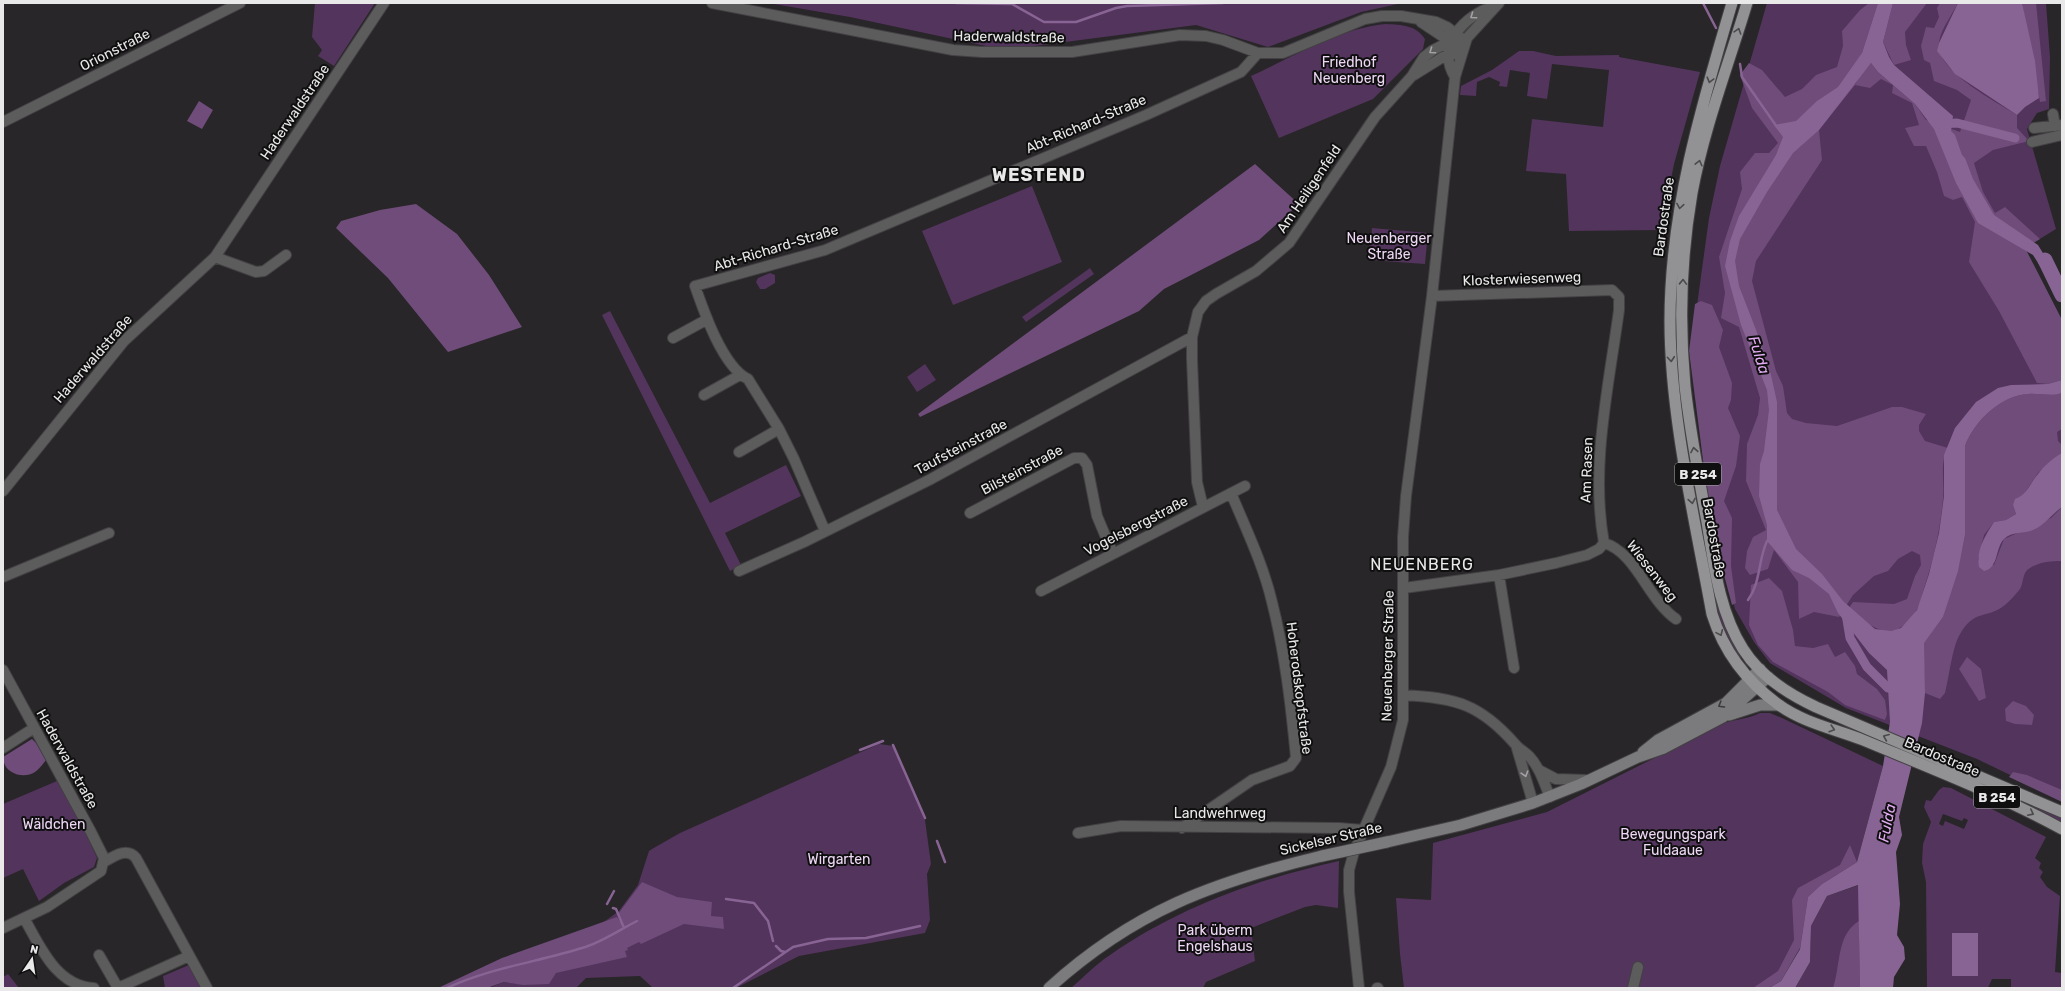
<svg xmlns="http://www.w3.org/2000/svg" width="2065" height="991" viewBox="0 0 2065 991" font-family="Rubik,sans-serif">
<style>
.green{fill:#53345d;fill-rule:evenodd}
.forest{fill:#6f4c7a}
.water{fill:#886494}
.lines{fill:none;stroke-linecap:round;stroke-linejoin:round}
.stream{stroke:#886494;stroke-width:2.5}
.canal{stroke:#886494;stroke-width:9}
.river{stroke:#886494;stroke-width:15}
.minor-casing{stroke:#434143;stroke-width:12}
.secondary-casing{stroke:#434143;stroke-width:13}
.primary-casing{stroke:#434143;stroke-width:13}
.minor{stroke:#5d5c5d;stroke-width:10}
.secondary{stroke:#7b7a7c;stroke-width:11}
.primary{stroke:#929193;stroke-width:11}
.secondary-bridge-casing{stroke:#434143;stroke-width:13;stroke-linecap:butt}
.secondary-bridge{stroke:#7b7a7c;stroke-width:11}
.oneway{stroke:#a4a2a4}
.oneway2{stroke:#4a4a4b}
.oneway3{stroke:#3b3a3b}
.labels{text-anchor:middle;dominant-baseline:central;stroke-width:4;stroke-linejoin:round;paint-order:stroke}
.shield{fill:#100f10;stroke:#a9a8a9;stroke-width:1}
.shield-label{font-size:13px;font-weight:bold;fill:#eae9ea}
.street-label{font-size:14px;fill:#eae9ea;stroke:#100f10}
.park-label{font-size:14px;fill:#eed8f5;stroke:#100f10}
.water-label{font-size:15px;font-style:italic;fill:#e2acf3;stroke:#100f10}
.quarter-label{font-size:16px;letter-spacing:1px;fill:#eae9ea;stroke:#100f10}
.district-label{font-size:18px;font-weight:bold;letter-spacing:1px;fill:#eae9ea;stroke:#100f10}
</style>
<rect width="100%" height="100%" fill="#282628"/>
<path class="green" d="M315 3H375L334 66 318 56 322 50 312 37Z
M768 3H1398V4L1361 12 1268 47 1196 25 1019 48 1000 49 850 17Z
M1767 3H2046L2050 57 2049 109 2037 113 2027 129 2056 229 2025 248 2062 320V800L1977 759 1846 708 1770 663 1754 642 1735 609 1714 528 1691 349 1709 218 1720 166Z
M1386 24C1402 25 1416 25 1425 39L1423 49 1373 99 1279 138 1251 76C1293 57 1340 28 1386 24Z
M1519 51H1533L1556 56 1619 55V57L1700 72 1674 164 1661 230 1569 231 1566 174 1526 171 1532 119 1603 127 1609 70 1552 64 1547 99 1527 96 1530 73 1510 70 1507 87 1499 86 1500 82 1489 77 1477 82 1476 96 1460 95 1461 86 1492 70Z
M1032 186 1062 262 953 305 922 231Z
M1372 228 1428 233 1425 264 1369 260Z
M1090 268 1094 274 1026 322 1022 317Z
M770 273 775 275V283L765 289H760L756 282 758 278Z
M1675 297H1677L1715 592 1743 656 1739 659 1718 619 1708 574 1683 424 1676 360Z
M610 311 710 503 786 465 801 496 725 533 741 565 730 571 602 315Z
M925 364 936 380 917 392 907 377Z
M1760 713H1770L1782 718 1883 766 1857 862 1822 884 1800 948 1769 988H1404L1400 954 1396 898 1431 900 1433 843 1547 812 1724 723C1737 719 1748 719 1760 713Z
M879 744 894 746 925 820 931 864 927 874 930 920 925 933 799 956 736 988H653L640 976 586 978 577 987 580 988H489L504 982 518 984 619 911 638 885 649 851 652 849 680 833Z
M1932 761 2062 816V824L1932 764Z
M57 781 85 832 97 858 94 867 64 883 39 901 23 869 3 878V804Z
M1943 787 1951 788 2046 837 2035 858 2041 863 2039 868 2043 872 2040 877 2047 887 2060 896 2055 972 2062 973V988H2011V979H1992L1988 988H1927L1926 882 1922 863 1923 844 1931 822 1924 807 1926 800 1931 801 1939 790ZM1943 814 1962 821 1964 818 1968 820 1964 829 1945 821 1943 826 1939 824Z
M1339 861 1338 908 1316 905 1305 907 1251 928 1255 961 1206 982 1203 988H1071C1084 977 1096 964 1110 955 1179 907 1258 879 1339 861Z
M1859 885 1860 988H1795L1810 962 1811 926 1827 896Z
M189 965 203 988H165L163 976Z
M8 974 19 988H3V977Z"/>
<path class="forest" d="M1869 3H1878L1862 53 1855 85 1859 76 1871 63 1878 72 1915 104 1926 120 1960 132 1971 100 1957 90 1934 81 1930 63 1924 60 1921 46 1926 27 1934 28 1939 17 1937 8 1940 3H1958C1952 15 1941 29 1939 42 1934 70 1997 102 2017 115V128L2029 141 1993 150 1974 163 1983 192 1995 213 2005 207 2040 239 2025 248 2062 320V380L2048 384 2037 383 1999 311 1969 262 1975 222 1962 197 1953 200 1944 196 1937 172 1926 146H1914L1905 128 1919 125 1912 103 1892 93 1893 85 1881 79 1870 88 1855 85 1819 130 1822 160 1756 261 1752 281 1776 371 1783 386 1787 413 1792 419 1806 423 1837 426 1892 407H1902L1926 414 1919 425V431L1925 441 1948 448C1939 464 1945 482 1943 499 1940 530 1934 559 1924 588 1922 595 1920 605 1916 611 1911 620 1901 630 1891 631 1875 632 1860 618 1849 608L1853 602 1894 604 1907 599 1915 576 1921 565 1920 555 1912 551 1898 559 1888 571 1874 576 1853 595 1839 617 1814 612 1799 619 1798 582 1774 550 1768 569 1750 575 1745 568 1747 551 1753 537 1766 530 1746 481 1747 444 1758 415 1760 398 1739 327 1721 318 1725 293 1719 257 1742 189 1740 172 1755 153H1769L1778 143 1752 108 1740 75 1749 63 1762 70 1785 97 1802 89 1816 75 1837 67 1843 46 1842 31 1860 10Z
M1893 3H1927L1905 32 1906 45 1911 60 1894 65 1883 42Z
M2022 3H2036L2046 101 2040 102Z
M199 101 213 110 202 129 187 121Z
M1255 164 1299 204 1259 240 1164 289 1139 311 920 417 918 414Z
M416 204 457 234 489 275 522 327 448 352 388 278 336 228 341 221 380 210Z
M1701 301 1712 305 1723 330 1719 347 1732 383 1731 400 1728 408 1740 436 1736 466 1724 501 1732 518 1731 566 1736 603 1732 605 1712 530 1689 351 1695 304Z
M2062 393V429L2057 432 2058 441 2062 445V454L2059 455 2038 473 2022 497 2013 505 2016 514 2006 520 1994 522 1984 535 1978 560 1994 565 2004 539 2051 518 2062 507V561C2050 561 2040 562 2030 568 2022 572 2024 582 2020 589 2016 594 2010 601 2005 605 1986 620 1974 608 1959 636 1952 649 1949 678 1945 693L1940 699 1925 693 1923 643 1943 617 1965 446C1974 421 2002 395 2028 394 2039 393 2052 397 2062 393Z
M1769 578 1782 591 1793 630 1795 646 1813 648 1828 644 1835 657 1845 652 1855 666 1857 674 1877 689 1885 700 1887 714 1885 720 1845 705 1828 692 1773 662 1758 645 1749 625 1751 585Z
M1967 657 1981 669 1986 698 1979 701 1959 669Z
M2013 701 2026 706 2034 715 2032 725 2015 724 2006 721 2005 709Z
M32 739 36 743 46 760C43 764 39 769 35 772 23 780 3 773 3 757Z
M2013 772 2027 775 2062 790V802L2009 777Z
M1850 845 1857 862 1822 884 1808 897 1800 948 1781 981 1769 988H1753L1778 971 1794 940 1792 900 1798 888 1840 865Z
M642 882 677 897 712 902 711 916 723 917 724 929 684 924 641 944 639 942 627 948 628 950 625 951 627 957 556 973 549 984 523 985 504 982 487 988H438L502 958 617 917 625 928 618 914Z
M1859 921 1860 988H1833C1841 965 1836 935 1859 921Z"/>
<path class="water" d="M1878 3H1893L1883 42 1889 57 1894 65 1953 116 1951 131 1955 135 1962 155 1965 158 1973 179 1994 215 2038 245 2057 276 2049 280 2033 255 1978 223 1956 183 1934 129 1915 104 1878 72 1871 63 1819 130 1793 153 1767 192 1740 239 1735 261 1739 286 1758 335 1771 375 1777 402V510L1796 549 1822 574 1843 601 1875 629 1891 631 1901 628 1917 610 1929 574 1939 533 1944 496V455L1955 428 1976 402 1998 388 2011 385 2048 384 2062 380V393C2052 397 2039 393 2028 394 2002 395 1974 421 1965 446V534L1958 571 1943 617 1924 643 1925 693 1922 723 1899 817 1902 835 1896 852 1900 904 1897 935 1904 947 1905 959 1894 977 1893 988H1860L1858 885 1827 896 1811 926 1810 962 1795 988H1769L1781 981 1800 949 1808 897 1822 884 1857 862 1883 766 1890 722 1887 670 1869 653 1838 613 1829 594 1809 578 1792 570 1767 541V525L1759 496 1760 464 1764 451 1769 410 1767 390 1741 325 1725 266 1730 241 1739 216 1776 155 1783 137 1774 125 1796 121 1817 101 1838 87 1862 53Z
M1958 3H2022L2035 61 2039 98 2025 107 2017 115 1955 74 1937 51 1939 43Z
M2060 454H2062V507C2052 514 2045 525 2033 530 2024 534 2012 531 2004 539 1995 548 1999 568 1984 571L1979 567C1976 550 1985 536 1994 522L2006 520 2016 514 2013 505 2015 499C2027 495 2030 483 2038 474 2044 466 2051 460 2060 454Z
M1952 933H1978V976H1952Z"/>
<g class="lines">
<path class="stream" d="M956 3 1012 4 1044 22H1076L1116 8 1127 6 1223 3
M1703 3 1716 28
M1740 64 1742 77 1777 127
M1748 600C1761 582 1758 560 1767 541L1770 540
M893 745 925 818
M860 750 883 741
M937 841 945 862
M726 899 754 903 768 921 773 941
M607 904 614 891
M613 908 616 909 624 928
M776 946 781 951 785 952
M447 988C490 968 537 962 582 948 601 943 619 930 637 921
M733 988 793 947 828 939 866 938 920 926"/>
<path class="canal" d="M1940 124 1957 123 2015 138
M1846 614 1850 638 1867 667 1888 688 1898 691"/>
<path class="river" d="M2045 260 2062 295"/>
<defs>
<path id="minor" d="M712 3 953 50 982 52H1072L1180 35 1206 36 1223 40 1258 53H1283L1365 19 1382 16H1401L1436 22 1447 27 1465 41
M1421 22 1442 36 1457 43
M1414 75 1443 57 1456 53
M1455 77C1435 46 1465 14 1495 6
M2053 114 2055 126
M3 122 240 3
M2034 128 2062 125
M2032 142 2062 135
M215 257 256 272 264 271 286 255
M673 338 706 320
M704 395 740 375
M739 452 779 429
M3 491 124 341 215 257 384 3
M1203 507 1197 482 1192 359V337L1198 312 1206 301 1216 294 1256 271 1289 243 1375 117 1412 76 1424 57 1433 50 1445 44 1463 47
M970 513 1074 458H1082L1087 465 1097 516 1113 554
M825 531 794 459 779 429 748 379C723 367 704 312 695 286L825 250 1146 115 1241 72 1258 53
M1604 543C1636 552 1648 600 1676 619
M739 571 804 542 931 479 1192 337
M1499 575 1514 668
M3 577 109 533
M1404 588 1499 575 1556 563 1587 555 1599 549 1604 543C1590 466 1609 385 1619 310V297L1612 290 1432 296
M1041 591 1245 486
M3 670 90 830 104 858 101 871 47 907 3 928
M1404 695C1456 698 1480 704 1515 744 1519 749 1525 752 1529 756 1540 768 1544 783 1550 797
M1516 745 1533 803
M3 748 34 728
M1539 770 1556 779 1588 780
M1182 828 1252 780 1290 766 1296 758C1291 706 1285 653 1272 602 1263 564 1246 529 1231 493
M1078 833 1121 826 1339 828 1363 830
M104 862C114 856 127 847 136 858L207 988
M24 918C40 946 56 986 94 988
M99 955 118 988
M118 988 189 956
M1359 988 1349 892V870L1354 852 1391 767 1403 720V537L1406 496 1432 296 1455 77 1467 38 1499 3
M1377 988H1378
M1633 988 1638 967"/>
<path id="secondary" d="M1729 715 1760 705H1779
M1643 752 1658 740 1726 703 1760 669
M1387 842 1461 825 1533 803 1581 784 1638 757 1664 748 1723 717 1768 677
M1049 988C1134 911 1213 882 1322 856"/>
<path id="primary" d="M1732 3C1701 107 1670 211 1670 321 1670 416 1695 520 1712 614 1724 652 1747 682 1779 705 1804 723 1835 729 1863 740 1930 768 1998 794 2062 829
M1747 3C1728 66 1704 128 1692 193 1681 257 1679 322 1685 386 1690 432 1699 477 1707 522 1714 564 1719 611 1743 649 1760 676 1788 694 1816 707L2062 812"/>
</defs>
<use href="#minor" class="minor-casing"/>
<use href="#secondary" class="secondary-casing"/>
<use href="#primary" class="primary-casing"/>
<use href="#minor" class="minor"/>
<use href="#secondary" class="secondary"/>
<use href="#primary" class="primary"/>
<defs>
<path id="secondary-bridge" d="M1322 856 1387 842"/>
</defs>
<use href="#secondary-bridge" class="secondary-bridge-casing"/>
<use href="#secondary-bridge" class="secondary-bridge"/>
</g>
<defs><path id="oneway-chevron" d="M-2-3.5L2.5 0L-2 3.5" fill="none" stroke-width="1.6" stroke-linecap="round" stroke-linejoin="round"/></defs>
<g class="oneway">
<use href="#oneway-chevron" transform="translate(1473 16) rotate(145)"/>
<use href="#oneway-chevron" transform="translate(1432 51) rotate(145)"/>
<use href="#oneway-chevron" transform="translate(1525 774) rotate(73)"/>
</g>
<g class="oneway2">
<use href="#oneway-chevron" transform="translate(1738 31) rotate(-72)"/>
<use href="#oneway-chevron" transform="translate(1710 80) rotate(105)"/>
<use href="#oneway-chevron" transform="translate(1699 163) rotate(-76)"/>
<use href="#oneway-chevron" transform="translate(1680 206) rotate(99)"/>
<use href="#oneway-chevron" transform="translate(1683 282) rotate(-88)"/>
<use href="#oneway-chevron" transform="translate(1671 359) rotate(85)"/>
<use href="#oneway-chevron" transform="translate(1694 450) rotate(-100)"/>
<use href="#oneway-chevron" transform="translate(1692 501) rotate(80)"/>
<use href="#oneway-chevron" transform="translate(1720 633) rotate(66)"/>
<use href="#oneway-chevron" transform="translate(1832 729) rotate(17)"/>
<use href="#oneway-chevron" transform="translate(1886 737) rotate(-157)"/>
<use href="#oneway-chevron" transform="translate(2031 813) rotate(27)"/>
</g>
<use class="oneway3" href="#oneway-chevron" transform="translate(1721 705) rotate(149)"/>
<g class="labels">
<g class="shield">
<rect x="1675" y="463" width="46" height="22" rx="3"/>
<rect x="1974" y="786" width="46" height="22" rx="3"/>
</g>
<g class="shield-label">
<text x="1698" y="474">B 254</text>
<text x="1997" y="797">B 254</text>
</g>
<g class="street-label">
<text transform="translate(1009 37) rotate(1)">Haderwaldstraße</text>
<text transform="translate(115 50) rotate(-27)">Orionstraße</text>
<text transform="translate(295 112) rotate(-56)">Haderwaldstraße</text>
<text transform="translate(1086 124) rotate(-23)">Abt-Richard-Straße</text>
<text transform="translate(1309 189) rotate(-56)">Am Heiligenfeld</text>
<text transform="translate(1664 217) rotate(-82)">Bardostraße</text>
<text transform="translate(776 248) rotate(-17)">Abt-Richard-Straße</text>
<text transform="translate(1522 279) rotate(-2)">Klosterwiesenweg</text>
<text transform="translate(93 359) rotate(-49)">Haderwaldstraße</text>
<text transform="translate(961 447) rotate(-28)">Taufsteinstraße</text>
<text transform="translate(1022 470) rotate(-28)">Bilsteinstraße</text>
<text transform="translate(1587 470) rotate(-88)">Am Rasen</text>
<text transform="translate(1136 526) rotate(-27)">Vogelsbergstraße</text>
<text transform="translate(1714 538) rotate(80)">Bardostraße</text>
<text transform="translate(1652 571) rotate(52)">Wiesenweg</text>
<text transform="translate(1388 656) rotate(-89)">Neuenberger Straße</text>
<text transform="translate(1299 688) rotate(83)">Hoherodskopfstraße</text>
<text transform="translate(1942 757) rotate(23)">Bardostraße</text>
<text transform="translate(67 759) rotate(61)">Haderwaldstraße</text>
<text x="1220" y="813">Landwehrweg</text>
<text transform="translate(1331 839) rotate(-13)">Sickelser Straße</text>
</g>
<g class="park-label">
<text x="1349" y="62">Friedhof<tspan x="1349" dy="16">Neuenberg</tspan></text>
<text x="1389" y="238">Neuenberger<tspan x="1389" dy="16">Straße</tspan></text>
<text x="54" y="824">Wäldchen</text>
<text x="1673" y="834">Bewegungspark<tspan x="1673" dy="16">Fuldaaue</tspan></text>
<text x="839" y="859">Wirgarten</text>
<text x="1215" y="930">Park überm<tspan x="1215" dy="16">Engelshaus</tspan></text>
</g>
<g class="water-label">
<text transform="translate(1759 355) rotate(72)">Fulda</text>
<text transform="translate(1887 823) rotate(-79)">Fulda</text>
</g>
<g class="quarter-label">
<text x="1422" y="564">NEUENBERG</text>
</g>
<g class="district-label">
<text x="1039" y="175">WESTEND</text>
</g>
</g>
<rect width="2065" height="991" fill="none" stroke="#eae9ea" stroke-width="8"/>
<g transform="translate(32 959) rotate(13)" stroke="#100f10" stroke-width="3" paint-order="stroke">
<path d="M0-3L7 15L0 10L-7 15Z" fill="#eae9ea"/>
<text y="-6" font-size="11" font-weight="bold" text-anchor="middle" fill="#eae9ea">N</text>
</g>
</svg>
